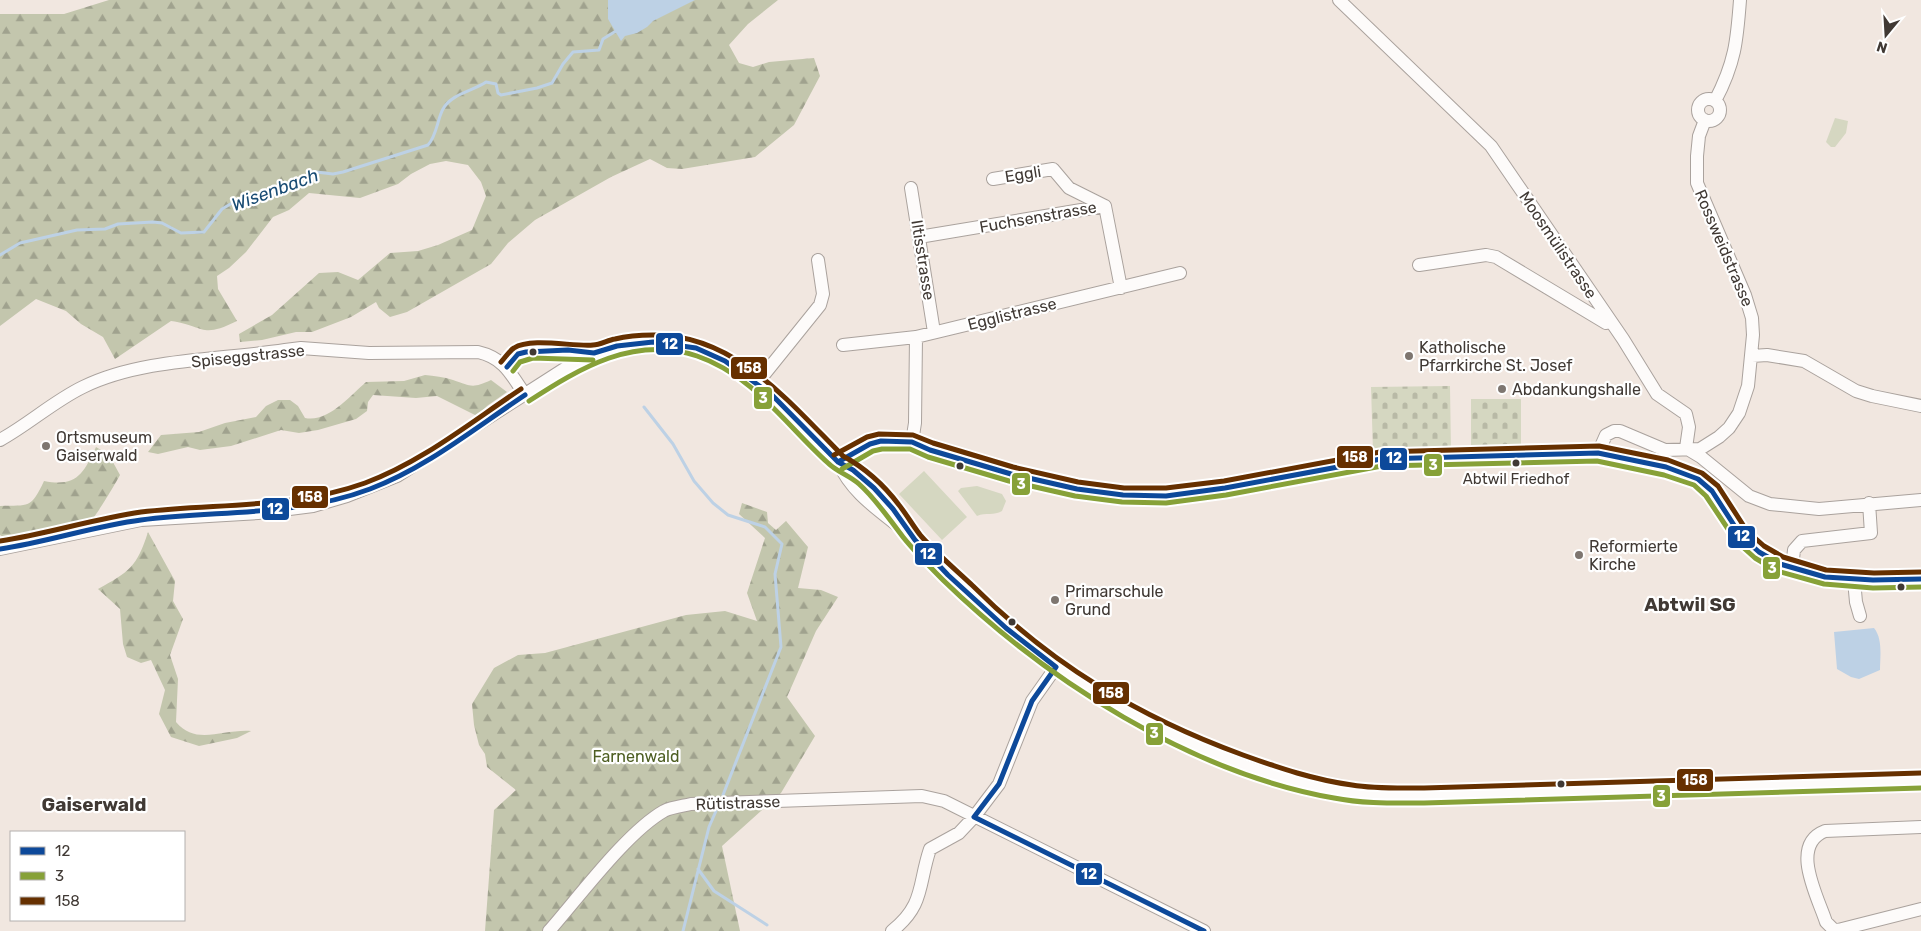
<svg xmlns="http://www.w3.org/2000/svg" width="1921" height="931" viewBox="0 0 1921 931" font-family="Rubik,sans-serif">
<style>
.forest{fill:url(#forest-firs)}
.cemetery{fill:url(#cemetery-stones)}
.park{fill:#d5d7c1}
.water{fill:#bdd1e5}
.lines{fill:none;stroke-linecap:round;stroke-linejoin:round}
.stream{stroke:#bdd1e5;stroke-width:3}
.minor-casing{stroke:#aaa29d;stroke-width:14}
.minor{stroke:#fdfbfa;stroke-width:12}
.bus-1-casing{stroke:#fff;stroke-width:9}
.bus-2-casing{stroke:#fff;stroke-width:9}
.bus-3-casing{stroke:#fff;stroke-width:9}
.bus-1{stroke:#0d499a;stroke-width:5}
.bus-2{stroke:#87a138;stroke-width:5}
.bus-3{stroke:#663000;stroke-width:5}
.bus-dot{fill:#403934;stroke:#fff;stroke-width:2}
.poi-dot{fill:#7e7670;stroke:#fff;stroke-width:2}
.labels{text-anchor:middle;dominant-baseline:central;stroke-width:4.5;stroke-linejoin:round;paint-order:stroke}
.bus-label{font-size:15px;fill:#403934;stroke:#fff}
.street-label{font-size:16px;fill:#403934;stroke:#fff}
.poi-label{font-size:16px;fill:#403934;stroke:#fff;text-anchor:start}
.park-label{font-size:16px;fill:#4d5e22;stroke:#fff}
.water-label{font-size:18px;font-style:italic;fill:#184b73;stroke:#fff}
.quarter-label{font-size:19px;font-weight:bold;fill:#403934;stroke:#fff}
.line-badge{stroke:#fff;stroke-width:2}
.badge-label{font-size:14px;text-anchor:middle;font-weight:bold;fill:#fff}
</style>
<defs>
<pattern id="forest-firs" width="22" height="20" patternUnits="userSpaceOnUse" patternTransform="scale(1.25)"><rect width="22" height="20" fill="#c3c6ad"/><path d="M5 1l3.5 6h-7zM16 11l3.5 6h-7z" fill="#a0a28e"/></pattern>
<pattern id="cemetery-stones" width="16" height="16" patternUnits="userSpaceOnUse" patternTransform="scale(1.25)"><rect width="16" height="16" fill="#d5d7c1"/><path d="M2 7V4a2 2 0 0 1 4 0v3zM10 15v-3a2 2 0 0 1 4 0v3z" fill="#b8b9a6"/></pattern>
</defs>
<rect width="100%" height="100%" fill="#f1e7e0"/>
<path class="forest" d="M109 0H778L748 24 729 45 739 63 753 67 769 62 814 58 820 76 794 125 755 157 682 169 667 168 650 159 611 177 535 220 508 243 491 264 407 312 390 317 379 308 376 302 351 317 312 332H296L262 340 240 342 239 334 272 315 319 273 338 272 358 280 390 253 418 251 438 245 472 230 486 196 481 182 468 165 446 161 430 164 411 174 398 184 360 198 309 193 289 210 273 217 246 252 229 268 217 276 218 289 237 321C201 339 205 326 171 321L115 359 103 337 81 324 66 311 36 299 0 326V14H64Z
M425 375C434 376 444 377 453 380 471 386 472 389 491 380L507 392 487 406 477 416 437 396 416 398 373 395 368 402 367 411 356 419 318 430 299 433 281 430 231 446 200 450 188 447 158 454 148 452 161 435 199 432 225 423 256 417 266 406 278 400H290L298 406 305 418C328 423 351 395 366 382L404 381Z
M96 447 109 455 120 475C117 481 96 516 93 518 75 533 29 533 6 539L0 535V506C29 505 31 509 44 481 76 487 83 475 96 447Z
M742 503 767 512 768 523 776 530 786 521 808 547 798 588 821 590 838 597 816 631 787 697 815 736 781 793 722 846 740 931H485L494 810 516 790 487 767 485 754 479 745 474 725 472 704 494 668 518 655 545 653 686 615 725 611 757 621 747 593 765 538 739 514Z
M148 532 175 581 173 601 183 619 170 655 178 679 176 722C196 746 222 729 251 731L237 738 199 746 171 737 159 714 165 690 151 660 141 663 127 657 123 644 120 609 98 589C129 572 137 567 148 532Z"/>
<path class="cemetery" d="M1450 386 1451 451 1373 452 1371 387Z
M1471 399H1521V446L1471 447Z"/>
<path class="park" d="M1835 118 1848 121 1846 133 1835 147H1831L1826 142Z
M924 471 967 517 942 540 899 494Z
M977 486 1002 494 1006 501 1002 511C994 516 986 512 977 516L958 491 961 488Z"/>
<path class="water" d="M608 0H695L653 21 647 27 637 33 625 36 621 41 608 19Z
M1874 628C1883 639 1880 657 1880 670L1859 679 1851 677 1837 669 1834 632Z"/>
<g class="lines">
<path class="stream" d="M0 255 20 243 77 230 105 229 118 224 153 222 162 223 181 233 204 232 222 209 239 199 265 192H278L298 179 316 172 333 174 343 172 428 145C437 135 437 120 443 109 451 94 473 91 486 82L496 84 498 93 501 95 537 88 552 83 563 64 573 52 599 50 603 39 616 31
M644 407 673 444 694 481 713 503 728 515 765 527 782 544 775 574 781 647 723 795
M698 869 714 891 767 925
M683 931 709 827 716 811"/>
<defs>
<path id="minor" d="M1339 0 1491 146 1623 339 1657 394 1686 414 1689 427 1686 448 1701 457 1749 496 1770 504 1819 509 1921 500
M1698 110a11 11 0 1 1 22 0a11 11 0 1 1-22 0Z
M1715 101C1735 63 1737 41 1740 0
M993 179 1053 169 1069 188 1105 206
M911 188 934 332
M1105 206 1121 288
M919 237 1105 206
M1419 265 1486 255 1496 257 1606 323 1610 320
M843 345 916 337 1180 273
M1752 356 1767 355 1804 361 1856 391 1872 396 1921 406
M758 382 820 305 823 294 818 260
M0 440C29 424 54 401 83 387 142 358 221 360 285 350L301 348 369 353 478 352C504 358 511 374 525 395
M912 442 915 423 916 337
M1598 453 1606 435 1614 431H1620L1665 450 1700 449 1719 437 1729 428 1739 413 1748 386 1753 335 1752 318 1745 295 1697 183V156L1699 136 1705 120
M838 462 870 444 881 441 912 442 930 450 1011 474 1077 489 1123 495 1166 496 1225 488 1381 459 1587 455 1598 453 1609 457C1637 463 1672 465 1698 479 1720 492 1725 518 1741 536 1786 586 1860 581 1921 579
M838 462C867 477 894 505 911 533
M0 549 141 520 258 513 313 506 347 496 397 476 569 366C694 303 757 376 838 462 855 500 889 515 917 542 947 570 975 601 1006 628 1097 705 1230 776 1349 793 1374 796 1400 795 1424 796L1921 780
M1792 568 1794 550 1802 541 1871 533 1869 503
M1854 580 1856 602 1860 616
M1921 827 1825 831C1789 845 1818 897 1826 922L1833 929 1838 930 1921 909
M549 931C579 897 627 832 664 811 672 807 683 806 691 804L922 796 944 801 1204 931
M892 931C925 905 918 884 930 849L959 833 974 817 999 784 1032 701 1056 667"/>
</defs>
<use href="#minor" class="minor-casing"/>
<use href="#minor" class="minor"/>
<defs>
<path id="bus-1" d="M507 367 518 354 526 352 568 350 594 353 617 346 653 342 696 348 725 361 772 395 838 462 853 470 874 488 893 509 915 540 948 575 1006 628 1056 667
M838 462 870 444 881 441 912 442 930 450 1011 474 1077 489 1123 495 1166 496 1225 488 1381 459 1598 453 1666 467 1698 479 1712 491 1741 536 1759 552 1780 564 1825 577 1873 580 1921 579
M0 549C48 542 94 526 141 520 217 510 296 517 370 489 426 468 475 428 525 395
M974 817 1204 931
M974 817 999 784 1032 701 1056 667"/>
<path id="bus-2" d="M513 371 520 362 533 358 593 360
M529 401C580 368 634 335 697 356 753 375 786 425 828 463 837 472 849 475 859 484 876 499 889 519 903 537 915 552 929 566 943 580 1046 680 1191 773 1334 798 1364 804 1394 803 1424 803L1921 788
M842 469 873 451 882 449H910L928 457 1009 481 1075 496 1122 502 1166 503 1226 495 1382 466 1597 461 1664 475 1694 485 1706 496 1736 541 1755 558 1777 571 1824 584 1873 588 1921 587"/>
<path id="bus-3" d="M501 362C505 358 509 351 514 348 531 337 574 347 593 345 600 345 608 340 615 339 627 336 641 335 653 335 735 334 790 403 843 456 865 468 884 485 899 505 907 515 913 526 921 536 937 554 956 570 973 586 1052 665 1139 717 1243 755 1279 768 1315 780 1352 785 1375 789 1401 788 1424 788L1921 773
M834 455 867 437 879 434 913 435 933 443 1013 467 1078 482 1124 488H1166L1224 481 1380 452 1599 446 1668 460 1702 473 1718 486 1747 531 1764 546 1783 557 1826 570 1874 573 1921 572
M0 541C47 534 93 519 141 512 216 503 293 509 365 483 422 462 471 422 521 389"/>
</defs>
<use href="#bus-1" class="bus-1-casing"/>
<use href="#bus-2" class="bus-2-casing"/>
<use href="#bus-3" class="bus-3-casing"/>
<use href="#bus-1" class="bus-1"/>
<use href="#bus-2" class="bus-2"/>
<use href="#bus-3" class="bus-3"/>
</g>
<g class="bus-dot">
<circle cx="533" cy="352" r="4.5"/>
<circle cx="1516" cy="463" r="4.5"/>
<circle cx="960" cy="466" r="4.5"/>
<circle cx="1901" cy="587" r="4.5"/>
<circle cx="1012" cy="622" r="4.5"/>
<circle cx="1561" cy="784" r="4.5"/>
</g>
<g class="poi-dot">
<circle cx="1409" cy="356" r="5"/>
<circle cx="1502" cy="389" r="5"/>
<circle cx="46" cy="446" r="5"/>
<circle cx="1579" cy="555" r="5"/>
<circle cx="1055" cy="600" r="5"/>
</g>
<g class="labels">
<g class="bus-label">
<text x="1516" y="479">Abtwil Friedhof</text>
</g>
<g class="street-label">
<text transform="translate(1023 174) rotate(-9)">Eggli</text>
<text transform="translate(1038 217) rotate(-10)">Fuchsenstrasse</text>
<text transform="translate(1558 245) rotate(56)">Moosmülistrasse</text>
<text transform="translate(1724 248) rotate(67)">Rossweidstrasse</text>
<text transform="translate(923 260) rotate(81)">Iltisstrasse</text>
<text transform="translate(1012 314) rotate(-14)">Egglistrasse</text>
<text transform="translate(248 356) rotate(-6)">Spiseggstrasse</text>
<text transform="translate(738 803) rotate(-2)">Rütistrasse</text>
</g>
<g class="poi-label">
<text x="1419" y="347">Katholische<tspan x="1419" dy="18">Pfarrkirche St. Josef</tspan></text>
<text x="1512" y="389">Abdankungshalle</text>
<text x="56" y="437">Ortsmuseum<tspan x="56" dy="18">Gaiserwald</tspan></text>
<text x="1589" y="546">Reformierte<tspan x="1589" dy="18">Kirche</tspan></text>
<text x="1065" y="591">Primarschule<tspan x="1065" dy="18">Grund</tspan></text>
</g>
<g class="park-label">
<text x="636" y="756">Farnenwald</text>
</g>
<g class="water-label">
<text transform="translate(275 190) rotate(-20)">Wisenbach</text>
</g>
<g class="quarter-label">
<text x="1690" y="604">Abtwil SG</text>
<text x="94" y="804">Gaiserwald</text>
</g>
</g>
<g class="line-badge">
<rect x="655" y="332" width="29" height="24" rx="5" fill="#0d499a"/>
<rect x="730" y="356" width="38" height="24" rx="5" fill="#663000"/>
<rect x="753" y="386" width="20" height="24" rx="5" fill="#87a138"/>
<rect x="1336" y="445" width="38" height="24" rx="5" fill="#663000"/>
<rect x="1379" y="447" width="29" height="24" rx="5" fill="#0d499a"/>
<rect x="1423" y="453" width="20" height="24" rx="5" fill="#87a138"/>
<rect x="1011" y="472" width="20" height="24" rx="5" fill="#87a138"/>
<rect x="291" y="485" width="38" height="24" rx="5" fill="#663000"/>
<rect x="261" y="497" width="29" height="24" rx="5" fill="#0d499a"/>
<rect x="1727" y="525" width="29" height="24" rx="5" fill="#0d499a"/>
<rect x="914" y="542" width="29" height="24" rx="5" fill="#0d499a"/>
<rect x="1762" y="556" width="19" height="24" rx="5" fill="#87a138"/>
<rect x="1092" y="681" width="38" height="24" rx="5" fill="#663000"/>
<rect x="1145" y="722" width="19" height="24" rx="5" fill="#87a138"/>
<rect x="1676" y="768" width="38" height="24" rx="5" fill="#663000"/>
<rect x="1652" y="784" width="19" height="24" rx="5" fill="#87a138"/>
<rect x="1075" y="862" width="28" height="24" rx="5" fill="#0d499a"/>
</g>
<g class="badge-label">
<text x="670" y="349">12</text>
<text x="749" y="373">158</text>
<text x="763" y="403">3</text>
<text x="1355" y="462">158</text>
<text x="1394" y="463">12</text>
<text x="1433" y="470">3</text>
<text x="1021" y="489">3</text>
<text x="310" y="502">158</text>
<text x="275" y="514">12</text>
<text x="1742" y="541">12</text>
<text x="928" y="559">12</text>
<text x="1772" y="573">3</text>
<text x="1111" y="698">158</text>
<text x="1154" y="738">3</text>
<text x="1695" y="785">158</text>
<text x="1661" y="801">3</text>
<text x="1089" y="879">12</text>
</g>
<rect x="10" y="831" width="175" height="90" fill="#ffffff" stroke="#b3b0ae"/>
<rect x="20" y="847" width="25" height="8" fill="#0d499a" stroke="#b3b0ae"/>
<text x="55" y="856" font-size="15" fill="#403934">12</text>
<rect x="20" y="872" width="25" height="8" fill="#87a138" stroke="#b3b0ae"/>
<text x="55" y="881" font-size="15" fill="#403934">3</text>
<rect x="20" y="897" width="25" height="8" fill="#663000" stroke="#b3b0ae"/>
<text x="55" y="906" font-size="15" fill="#403934">158</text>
<g transform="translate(1886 35) rotate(198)" stroke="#ffffff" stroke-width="4" paint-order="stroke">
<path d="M0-4L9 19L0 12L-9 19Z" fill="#403934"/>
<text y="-8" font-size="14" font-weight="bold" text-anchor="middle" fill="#403934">N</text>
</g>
</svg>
